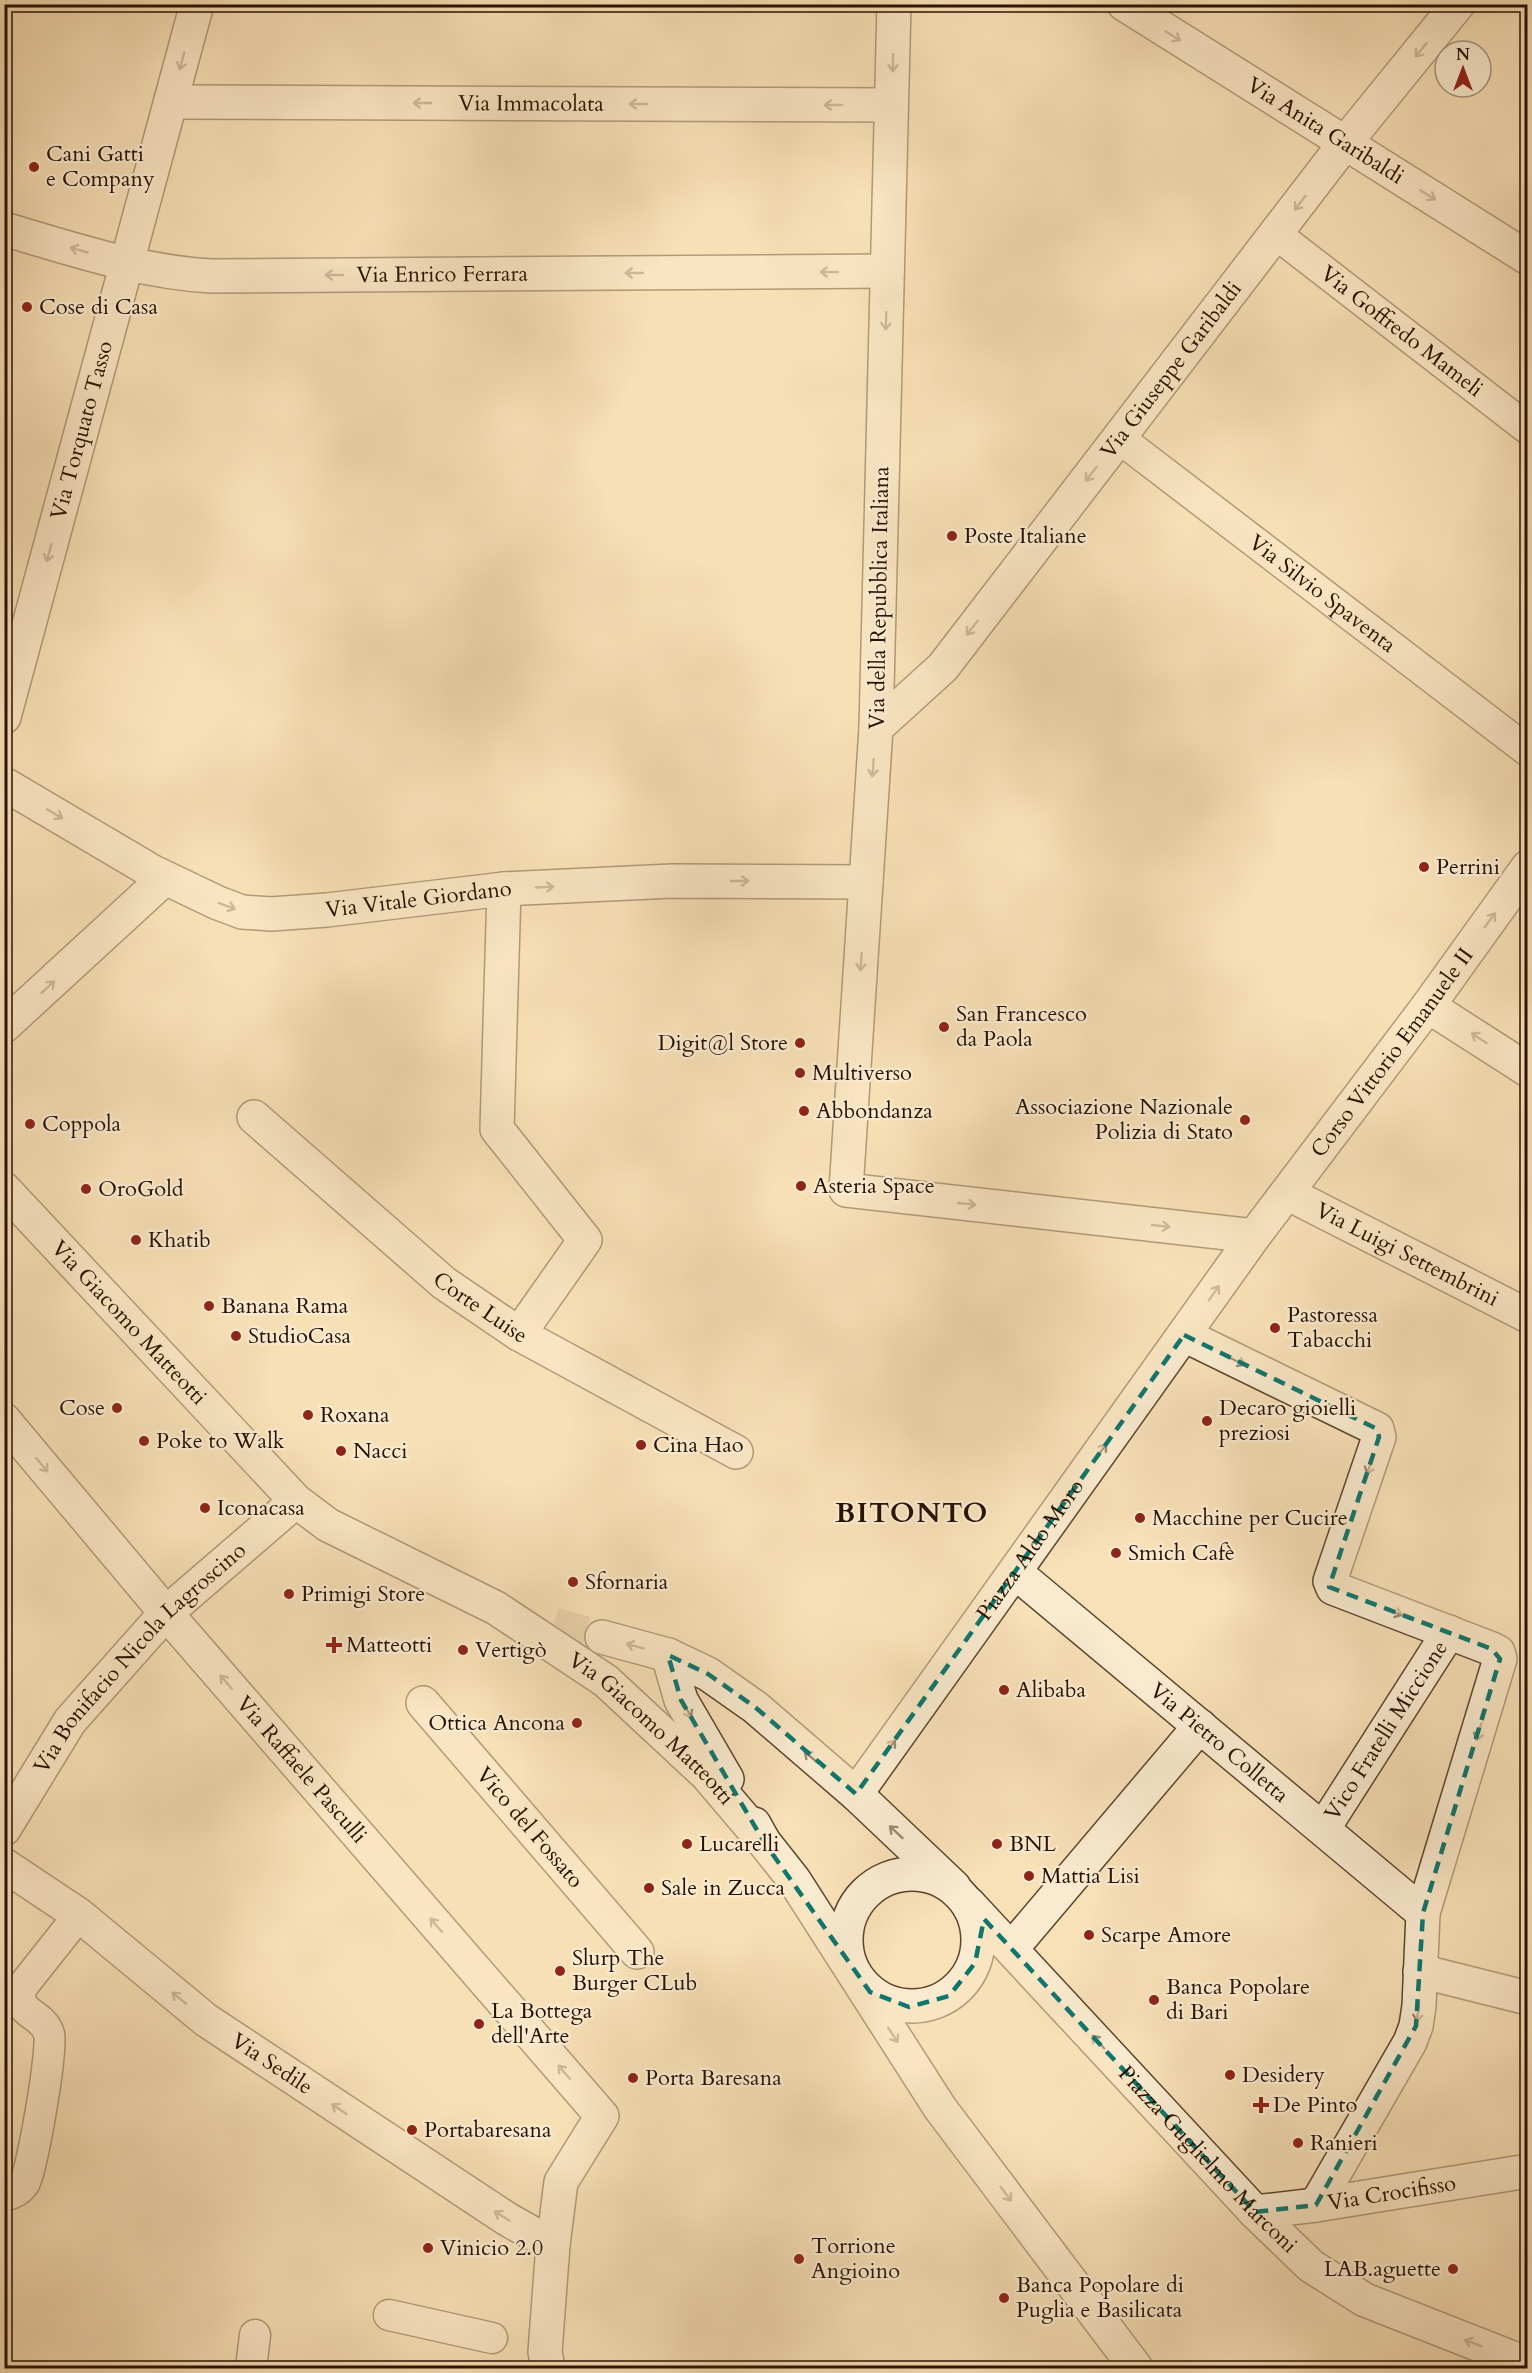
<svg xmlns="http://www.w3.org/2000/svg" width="1532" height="2373" viewBox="0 0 1532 2373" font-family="Cardo,serif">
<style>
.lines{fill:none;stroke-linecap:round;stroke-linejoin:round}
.tertiary-tunnel{stroke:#d9c19c;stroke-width:33;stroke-dasharray:33 16;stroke-linecap:butt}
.pedestrian-casing{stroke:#5c452e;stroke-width:33}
.minor-casing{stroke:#5c452e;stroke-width:36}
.tertiary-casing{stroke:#5c452e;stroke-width:36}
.pedestrian{stroke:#faebd0;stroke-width:30}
.minor{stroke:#faebd0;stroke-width:33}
.tertiary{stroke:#faebd0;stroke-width:33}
.oneway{stroke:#9c8973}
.marked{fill:none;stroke:#0f766e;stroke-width:4.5;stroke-dasharray:12 8;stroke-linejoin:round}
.poi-dot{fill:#8f2418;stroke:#faebd0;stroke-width:2}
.labels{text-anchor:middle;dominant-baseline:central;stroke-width:4.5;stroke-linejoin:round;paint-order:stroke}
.street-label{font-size:22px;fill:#281101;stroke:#faebd0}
.poi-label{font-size:22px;fill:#281101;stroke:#faebd0;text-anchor:start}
.district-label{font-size:28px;font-weight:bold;letter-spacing:1.5px;fill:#281101;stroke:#faebd0}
</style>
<rect width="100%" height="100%" fill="#f8e0b7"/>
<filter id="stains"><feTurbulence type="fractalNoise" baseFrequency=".00333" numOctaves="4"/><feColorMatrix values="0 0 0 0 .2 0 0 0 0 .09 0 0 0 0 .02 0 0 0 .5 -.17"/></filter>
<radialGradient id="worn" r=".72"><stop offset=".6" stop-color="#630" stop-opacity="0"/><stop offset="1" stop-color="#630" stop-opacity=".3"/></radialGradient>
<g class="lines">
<path class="tertiary-tunnel" d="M554 1624 602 1637"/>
<defs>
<g id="pedestrian">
<path id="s1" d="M1276 234 1528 429"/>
<path id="s2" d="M1119 438 1528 751"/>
<path d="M4 2196C12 2194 19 2191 24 2184 32 2171 53 2050 49 2034 43 2012 13 2015 22 1987L79 1915"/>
<path d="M389 2315 492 2338"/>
<path d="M251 2368 255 2335"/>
</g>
<g id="minor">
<path id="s3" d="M1124 4 1528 258"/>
<path id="s4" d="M171 102 891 105"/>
<path id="s5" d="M4 229C72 249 140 272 211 276L887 271"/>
<path id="s6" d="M4 717 197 4"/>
<path id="s7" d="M876 728 943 667 1345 143 1458 4"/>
<path id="s8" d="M4 784 153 872 218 903 242 912 271 914 327 910 504 889 672 881 866 882"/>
<path d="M504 889 497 1129 585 1240 519 1334"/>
<path d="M1428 1006 1528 1070"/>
<path d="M4 1026 165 878"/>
<path id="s9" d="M254 1117 444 1283 519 1334 736 1452"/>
<path id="s10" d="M1287 1193 1528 1316"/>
<path d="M1184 1335 1377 1429 1379 1437 1330 1581 1333 1588 1492 1649 1498 1652 1500 1659 1423 1913 1419 2006 1416 2026 1410 2042 1316 2205"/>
<path id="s11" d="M4 1420 166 1613 602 2116 561 2182 553 2245 545 2352 548 2368"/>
<path id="s12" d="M1015 1572 1423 1913"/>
<path id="s13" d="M423 1703 637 1952"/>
<path id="s14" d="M4 1829 70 1721 166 1613 296 1501"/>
<path id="s15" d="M1323 1829 1449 1632"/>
<path id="s16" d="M4 1865 79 1915 206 2020 507 2219 553 2245"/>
<path d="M1012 1948 1200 1726"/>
<path d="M1420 1971 1528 1998"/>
<path id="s17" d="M1255 2212 1316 2205 1528 2171"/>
</g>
<g id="tertiary">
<path d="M894 4 876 728 846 1190 1254 1236"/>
<path id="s18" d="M4 1189 296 1501 328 1525 496 1608 606 1681 707 1775 764 1842"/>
<path d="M602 1637 668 1655 708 1674 755 1707 856 1794 954 1887"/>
<path d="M668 1655 681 1700 727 1779"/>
<path id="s19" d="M856 1794 1254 1236 1428 1006 1528 867"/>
<path d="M754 1824 764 1842 794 1880 940 2108 1136 2368"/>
<circle cx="912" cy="1940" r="66"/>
<path id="s20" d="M968 1903 1255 2212 1311 2266 1365 2300 1528 2364"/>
</g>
</defs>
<use href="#pedestrian" class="pedestrian-casing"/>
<use href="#minor" class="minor-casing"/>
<use href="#tertiary" class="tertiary-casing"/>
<use href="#pedestrian" class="pedestrian"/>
<use href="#minor" class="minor"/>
<use href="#tertiary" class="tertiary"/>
</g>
<defs><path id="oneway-shaft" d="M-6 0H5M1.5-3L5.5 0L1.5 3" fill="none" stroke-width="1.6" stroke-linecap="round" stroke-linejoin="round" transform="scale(1.5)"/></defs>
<g class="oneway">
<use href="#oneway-shaft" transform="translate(1173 36) rotate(32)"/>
<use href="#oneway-shaft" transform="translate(1421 50) rotate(129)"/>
<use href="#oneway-shaft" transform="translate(182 61) rotate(105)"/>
<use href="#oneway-shaft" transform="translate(893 63) rotate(91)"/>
<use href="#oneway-shaft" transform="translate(422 103) rotate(-180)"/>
<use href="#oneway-shaft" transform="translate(638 104) rotate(-180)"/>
<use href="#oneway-shaft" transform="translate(833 105) rotate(-180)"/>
<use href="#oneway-shaft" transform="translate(1428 195) rotate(32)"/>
<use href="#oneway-shaft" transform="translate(1300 203) rotate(127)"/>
<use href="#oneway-shaft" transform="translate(79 250) rotate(-164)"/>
<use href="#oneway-shaft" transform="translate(829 272) rotate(180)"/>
<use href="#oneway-shaft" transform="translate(634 273) rotate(180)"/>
<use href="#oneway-shaft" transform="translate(334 275) rotate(180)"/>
<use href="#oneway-shaft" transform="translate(886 321) rotate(92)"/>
<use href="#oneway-shaft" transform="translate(1091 474) rotate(128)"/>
<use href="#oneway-shaft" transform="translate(49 553) rotate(105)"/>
<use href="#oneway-shaft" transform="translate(972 628) rotate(128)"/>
<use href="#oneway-shaft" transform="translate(873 768) rotate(94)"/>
<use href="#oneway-shaft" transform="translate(55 814) rotate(31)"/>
<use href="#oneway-shaft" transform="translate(740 881)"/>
<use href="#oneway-shaft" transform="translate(545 887) rotate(-3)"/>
<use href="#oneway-shaft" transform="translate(227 906) rotate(20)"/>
<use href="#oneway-shaft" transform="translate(1490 920) rotate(-54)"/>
<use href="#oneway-shaft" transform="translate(861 962) rotate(94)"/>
<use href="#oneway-shaft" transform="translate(48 987) rotate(-43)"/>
<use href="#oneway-shaft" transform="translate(1479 1038) rotate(-147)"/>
<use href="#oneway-shaft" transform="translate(967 1204) rotate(6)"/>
<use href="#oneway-shaft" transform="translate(1161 1226) rotate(6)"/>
<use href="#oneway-shaft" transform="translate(1214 1293) rotate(-55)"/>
<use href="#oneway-shaft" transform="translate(1237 1361) rotate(26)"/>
<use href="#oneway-shaft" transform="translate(1101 1451) rotate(-54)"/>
<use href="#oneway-shaft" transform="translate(42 1465) rotate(50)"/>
<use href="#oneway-shaft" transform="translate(1370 1466) rotate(109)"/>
<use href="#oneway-shaft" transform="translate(1394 1612) rotate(21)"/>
<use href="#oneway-shaft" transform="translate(635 1646) rotate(-165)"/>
<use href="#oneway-shaft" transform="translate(226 1682) rotate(-131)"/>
<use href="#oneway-shaft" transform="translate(687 1710) rotate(61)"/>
<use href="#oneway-shaft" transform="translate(1479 1732) rotate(107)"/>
<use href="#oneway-shaft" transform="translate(890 1747) rotate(-54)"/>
<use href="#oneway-shaft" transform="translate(811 1757) rotate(-139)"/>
<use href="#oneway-shaft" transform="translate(896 1832) rotate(-137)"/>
<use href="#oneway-shaft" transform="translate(436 1925) rotate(-131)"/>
<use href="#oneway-shaft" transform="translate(179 1998) rotate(-141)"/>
<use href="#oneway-shaft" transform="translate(1418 2013) rotate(97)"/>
<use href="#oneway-shaft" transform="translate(893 2035) rotate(57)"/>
<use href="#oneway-shaft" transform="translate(1098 2042) rotate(-133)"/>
<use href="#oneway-shaft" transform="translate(564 2072) rotate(-131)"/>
<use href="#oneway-shaft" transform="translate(339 2109) rotate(-146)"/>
<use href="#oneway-shaft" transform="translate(1006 2194) rotate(53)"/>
<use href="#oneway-shaft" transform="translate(502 2216) rotate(-148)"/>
<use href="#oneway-shaft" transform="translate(1473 2343) rotate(-159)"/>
</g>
<path d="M0 0H1532V2373H0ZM1184 1335 1377 1429 1379 1437 1329 1587 1492 1649 1500 1659 1423 1913 1416 2026 1316 2205 1255 2212 984 1919 975 1963 949 1996 909 2007 870 1992 764 1842 681 1700 668 1655 708 1674 755 1707 856 1794Z" fill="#f8e0b7" fill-opacity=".55" fill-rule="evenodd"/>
<path class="marked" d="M1184 1335 1377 1429 1379 1437 1329 1587 1492 1649 1500 1659 1423 1913 1416 2026 1316 2205 1255 2212 984 1919 975 1963 949 1996 909 2007 870 1992 764 1842 681 1700 668 1655 708 1674 755 1707 856 1794Z"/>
<g class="poi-dot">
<circle cx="34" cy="167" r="6"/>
<circle cx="27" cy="307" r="6"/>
<circle cx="952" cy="536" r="6"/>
<circle cx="1424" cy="867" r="6"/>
<circle cx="944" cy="1027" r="6"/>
<circle cx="800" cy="1043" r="6"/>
<circle cx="800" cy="1073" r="6"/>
<circle cx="804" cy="1111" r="6"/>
<circle cx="1245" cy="1120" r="6"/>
<circle cx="30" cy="1124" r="6"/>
<circle cx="801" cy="1186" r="6"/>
<circle cx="86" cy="1189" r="6"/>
<circle cx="136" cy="1240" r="6"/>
<circle cx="209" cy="1306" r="6"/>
<circle cx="1275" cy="1328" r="6"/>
<circle cx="236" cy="1336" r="6"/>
<circle cx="117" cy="1408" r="6"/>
<circle cx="308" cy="1415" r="6"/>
<circle cx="1207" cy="1421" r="6"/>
<circle cx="144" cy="1441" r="6"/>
<circle cx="641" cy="1445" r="6"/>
<circle cx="341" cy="1451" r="6"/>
<circle cx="205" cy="1508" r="6"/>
<circle cx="1140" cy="1518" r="6"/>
<circle cx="1116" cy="1553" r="6"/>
<circle cx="573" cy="1582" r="6"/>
<circle cx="289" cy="1594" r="6"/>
<path d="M331 1636h6v6h6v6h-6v6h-6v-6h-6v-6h6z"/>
<circle cx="463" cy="1650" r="6"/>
<circle cx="1004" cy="1690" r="6"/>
<circle cx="577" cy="1723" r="6"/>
<circle cx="687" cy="1844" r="6"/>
<circle cx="997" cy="1844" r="6"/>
<circle cx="1029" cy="1876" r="6"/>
<circle cx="649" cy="1888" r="6"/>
<circle cx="1089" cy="1935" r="6"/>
<circle cx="560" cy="1971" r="6"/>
<circle cx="1154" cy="2000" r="6"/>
<circle cx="479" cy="2024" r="6"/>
<circle cx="1230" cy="2075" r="6"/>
<circle cx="633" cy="2078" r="6"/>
<path d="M1258 2096h6v6h6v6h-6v6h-6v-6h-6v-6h6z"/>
<circle cx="412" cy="2130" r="6"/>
<circle cx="1298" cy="2143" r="6"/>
<circle cx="428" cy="2248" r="6"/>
<circle cx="799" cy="2259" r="6"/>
<circle cx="1453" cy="2269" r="6"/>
<circle cx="1004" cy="2298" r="6"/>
</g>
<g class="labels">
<g class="street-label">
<text stroke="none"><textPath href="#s4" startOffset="360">Via Immacolata</textPath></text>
<text stroke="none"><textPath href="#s3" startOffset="238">Via Anita Garibaldi</textPath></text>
<text stroke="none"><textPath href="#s5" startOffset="444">Via Enrico Ferrara</textPath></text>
<text stroke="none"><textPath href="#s1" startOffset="159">Via Goffredo Mameli</textPath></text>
<text stroke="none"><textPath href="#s7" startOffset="465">Via Giuseppe Garibaldi</textPath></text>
<text stroke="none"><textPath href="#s6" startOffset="297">Via Torquato Tasso</textPath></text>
<text stroke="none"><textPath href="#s2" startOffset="256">Via Silvio Spaventa</textPath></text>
<text transform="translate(879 598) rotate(-89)">Via della Repubblica Italiana</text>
<text stroke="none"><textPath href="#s8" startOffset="448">Via Vitale Giordano</textPath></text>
<text stroke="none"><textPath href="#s19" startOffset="915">Corso Vittorio Emanuele II</textPath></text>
<text stroke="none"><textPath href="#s10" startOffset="135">Via Luigi Settembrini</textPath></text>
<text stroke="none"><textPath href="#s9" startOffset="296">Corte Luise</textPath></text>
<text stroke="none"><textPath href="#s18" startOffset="183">Via Giacomo Matteotti</textPath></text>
<text stroke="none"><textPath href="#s19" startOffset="300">Piazza Aldo Moro</textPath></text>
<text stroke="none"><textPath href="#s14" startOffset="220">Via Bonifacio Nicola Lagroscino</textPath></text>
<text stroke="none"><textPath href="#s18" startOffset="852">Via Giacomo Matteotti</textPath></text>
<text stroke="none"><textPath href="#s15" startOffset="117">Vico Fratelli Miccione</textPath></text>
<text stroke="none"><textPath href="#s12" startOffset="266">Via Pietro Colletta</textPath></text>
<text stroke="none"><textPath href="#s11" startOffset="459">Via Raffaele Pasculli</textPath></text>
<text stroke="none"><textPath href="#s13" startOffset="164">Vico del Fossato</textPath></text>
<text stroke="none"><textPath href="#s16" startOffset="334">Via Sedile</textPath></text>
<text stroke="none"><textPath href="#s20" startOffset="351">Piazza Guglielmo Marconi</textPath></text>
<text stroke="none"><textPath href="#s17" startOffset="138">Via Crocifisso</textPath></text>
</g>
<g class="poi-label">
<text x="46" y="154">Cani Gatti<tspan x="46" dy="25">e Company</tspan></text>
<text x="39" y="307">Cose di Casa</text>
<text x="964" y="536">Poste Italiane</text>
<text x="1436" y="867">Perrini</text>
<text x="956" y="1014">San Francesco<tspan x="956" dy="25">da Paola</tspan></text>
<text x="788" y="1043" text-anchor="end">Digit@l Store</text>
<text x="812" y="1073">Multiverso</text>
<text x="1233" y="1107" text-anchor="end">Associazione Nazionale<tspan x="1233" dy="25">Polizia di Stato</tspan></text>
<text x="816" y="1111">Abbondanza</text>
<text x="42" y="1124">Coppola</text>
<text x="813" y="1186">Asteria Space</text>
<text x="98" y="1189">OroGold</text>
<text x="148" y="1240">Khatib</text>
<text x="221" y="1306">Banana Rama</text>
<text x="1287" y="1315">Pastoressa<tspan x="1287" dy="25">Tabacchi</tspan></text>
<text x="248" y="1336">StudioCasa</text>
<text x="105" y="1408" text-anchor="end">Cose</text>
<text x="1219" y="1408">Decaro gioielli<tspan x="1219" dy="25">preziosi</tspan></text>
<text x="320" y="1415">Roxana</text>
<text x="156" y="1441">Poke to Walk</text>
<text x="653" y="1445">Cina Hao</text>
<text x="353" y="1451">Nacci</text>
<text x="217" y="1508">Iconacasa</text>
<text x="1152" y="1518">Macchine per Cucire</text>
<text x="1128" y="1553">Smich Cafè</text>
<text x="585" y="1582">Sfornaria</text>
<text x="301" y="1594">Primigi Store</text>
<text x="346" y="1645">Matteotti</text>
<text x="475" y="1650">Vertigò</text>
<text x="1016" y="1690">Alibaba</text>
<text x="565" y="1723" text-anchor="end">Ottica Ancona</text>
<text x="699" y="1844">Lucarelli</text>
<text x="1009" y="1844">BNL</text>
<text x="1041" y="1876">Mattia Lisi</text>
<text x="661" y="1888">Sale in Zucca</text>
<text x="1101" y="1935">Scarpe Amore</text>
<text x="572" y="1958">Slurp The<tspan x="572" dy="25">Burger CLub</tspan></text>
<text x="1166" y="1987">Banca Popolare<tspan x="1166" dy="25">di Bari</tspan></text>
<text x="491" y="2011">La Bottega<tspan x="491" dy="25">dell'Arte</tspan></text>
<text x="1242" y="2075">Desidery</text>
<text x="645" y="2078">Porta Baresana</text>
<text x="1273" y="2105">De Pinto</text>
<text x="424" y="2130">Portabaresana</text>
<text x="1310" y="2143">Ranieri</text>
<text x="811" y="2246">Torrione<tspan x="811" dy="25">Angioino</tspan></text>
<text x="440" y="2248">Vinicio 2.0</text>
<text x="1441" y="2269" text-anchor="end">LAB.aguette</text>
<text x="1016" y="2285">Banca Popolare di<tspan x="1016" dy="25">Puglia e Basilicata</tspan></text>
</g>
<g class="district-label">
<text x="912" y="1513">BITONTO</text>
</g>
</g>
<rect width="1532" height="2373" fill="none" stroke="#f8e0b7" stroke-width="24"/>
<rect x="6" y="6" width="1520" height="2361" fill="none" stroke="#281101" stroke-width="3"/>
<rect x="12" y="12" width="1508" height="2349" fill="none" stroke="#281101" stroke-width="1.5"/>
<g transform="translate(1463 69)"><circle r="28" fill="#faebd0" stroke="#a6947d" stroke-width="1.5"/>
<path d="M0-4.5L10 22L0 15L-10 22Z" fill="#8f2418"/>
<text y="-9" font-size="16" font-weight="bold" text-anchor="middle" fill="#281101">N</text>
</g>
<rect width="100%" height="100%" filter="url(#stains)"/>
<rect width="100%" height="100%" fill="url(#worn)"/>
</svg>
